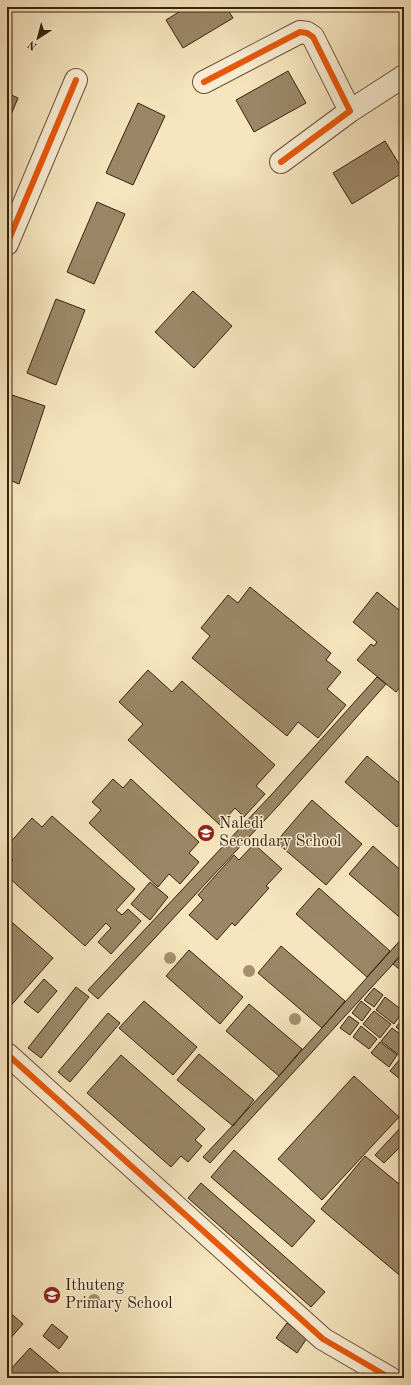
<svg xmlns="http://www.w3.org/2000/svg" width="411" height="1385" viewBox="0 0 411 1385" font-family="'Old Standard TT',serif">
<style>
.building{fill:#9b8768;stroke:#39220a}
.lines{fill:none;stroke-linecap:round;stroke-linejoin:round}
.minor-casing{stroke:#685337;stroke-width:24}
.minor{stroke:#f9eed5;stroke-width:22}
.cycleway-casing{stroke:#f9eed5;stroke-width:8}
.cycleway{stroke:#e8590c;stroke-width:6}
.tree{fill:#a4906f}
.labels{text-anchor:middle;dominant-baseline:central;stroke-width:3;stroke-linejoin:round;paint-order:stroke}
.poi-label{font-size:16px;fill:#39220a;stroke:#f9eed5;text-anchor:start}
</style>
<rect width="100%" height="100%" fill="#f6e5be"/>
<filter id="stains"><feTurbulence type="fractalNoise" baseFrequency=".005" numOctaves="4"/><feColorMatrix values="0 0 0 0 .2 0 0 0 0 .09 0 0 0 0 .02 0 0 0 .5 -.17"/></filter>
<radialGradient id="worn" r=".72"><stop offset=".6" stop-color="#630" stop-opacity="0"/><stop offset="1" stop-color="#630" stop-opacity=".3"/></radialGradient>
<path class="building" d="M187 7H226L233 18 183 48 166 20Z
M288 71 306 103 254 132 236 100Z
M7 93 18 98 7 124Z
M138 103 165 116 133 185 106 173Z
M385 141 404 172 352 204 333 173Z
M97 202 125 214 94 284 67 272Z
M193 291 232 326 194 368 155 332Z
M56 299 85 310 56 385 27 373Z
M9 394 45 406 19 484 7 479V399Z
M250 587 331 653 326 660 341 672 327 689 346 705 318 738 298 722 287 736 192 658 210 636 201 628 228 595 238 603Z
M377 592 404 614V682L396 692 357 660 371 644 374 646 377 642 353 622Z
M148 670 172 692 182 681 275 765 256 786 265 794 244 817 235 808 220 825 128 740 143 724 119 702Z
M377 677 386 684 277 807 98 999 88 990 272 794Z
M367 756 404 787V819L397 827 345 782Z
M113 779 123 788 131 779 199 842 189 853 199 862 180 884 169 874 158 887 89 823 101 810 92 802Z
M312 800 362 844 326 885 276 842Z
M52 816 135 889 116 910 122 915 128 909 141 921 111 954 98 942 111 928 106 923 85 946 7 876V866L13 860 7 855V846L32 818 42 827Z
M254 844 282 869 266 886 269 888 235 926 232 923 217 940 189 915 203 900 198 895 234 855 239 860Z
M373 846 404 873V921L349 874Z
M150 882 168 897 150 920 131 904Z
M319 888 390 951 367 977 296 914Z
M7 918 53 958 7 1010Z
M404 936V951L393 964 210 1163 203 1157 279 1076Z
M281 946 345 1001 322 1028 258 973Z
M189 950 243 997 220 1024 166 976Z
M404 951V973L393 964Z
M44 979 57 991 38 1013 24 1002Z
M76 987 89 997 41 1058 28 1048Z
M374 988 383 995 374 1007 364 1000Z
M385 997 403 1011 394 1024 376 1010Z
M144 1001 197 1047 173 1075 119 1028Z
M361 1001 371 1009 362 1021 352 1013Z
M249 1004 302 1049 279 1076 226 1031Z
M374 1011 391 1024 380 1038 363 1024Z
M108 1013 120 1023 70 1082 58 1072Z
M349 1016 359 1023 350 1035 340 1028Z
M404 1017V1034L396 1027Z
M361 1026 377 1039 369 1049 353 1037Z
M392 1028 404 1037V1051L400 1056 381 1041Z
M380 1042 397 1055 389 1067 371 1053Z
M199 1054 254 1100 233 1126 177 1080Z
M121 1055 205 1129 195 1140 202 1146 188 1162 181 1156 171 1167 87 1093Z
M400 1059 404 1062V1082L390 1071Z
M354 1076 399 1117 322 1200 278 1159Z
M404 1124V1143L384 1163 375 1155Z
M234 1150 315 1221 292 1247 211 1177Z
M365 1156 404 1188V1279L321 1209Z
M201 1183 325 1292 311 1307 188 1198Z
M7 1310 23 1324 7 1342Z
M287 1323 307 1338 297 1353 276 1338Z
M52 1324 68 1337 59 1349 43 1336Z
M30 1348 65 1378H17L9 1371Z"/>
<g class="lines">
<defs>
<path id="minor" d="M204 82 300 32 307 33 313 37 350 111 281 162
M350 111 404 76
M7 244 76 80
M7 1054 323 1339 390 1378"/>
</defs>
<use href="#minor" class="minor-casing"/>
<use href="#minor" class="minor"/>
<defs>
<path id="cycleway" d="M204 82 300 32 307 33 313 37 350 111 281 162
M7 244 76 80
M7 1054 323 1339 390 1378"/>
</defs>
<use href="#cycleway" class="cycleway-casing"/>
<use href="#cycleway" class="cycleway"/>
</g>
<g class="tree">
<circle cx="170" cy="958" r="6"/>
<circle cx="249" cy="971" r="6"/>
<circle cx="295" cy="1019" r="6"/>
<circle cx="94" cy="1300" r="6"/>
</g>
<defs>
<symbol id="school-disc" viewBox="-11 -11 22 22"><circle r="9.5" fill="#8f2418" stroke="#f9eed5"/><path d="M0-5L7-2L0 1L-7-2ZM-4 1L0 2.5L4 1V4Q0 6-4 4Z" fill="#fff"/></symbol>
</defs>
<g fill-rule="evenodd">
<use href="#school-disc" x="196" y="823" width="20" height="20"/>
<use href="#school-disc" x="42" y="1285" width="20" height="20"/>
</g>
<g class="labels">
<g class="poi-label">
<text x="219" y="824">Naledi<tspan x="219" dy="18">Secondary School</tspan></text>
<text x="65" y="1286">Ithuteng<tspan x="65" dy="18">Primary School</tspan></text>
</g>
</g>
<rect width="411" height="1385" fill="none" stroke="#f6e5be" stroke-width="24"/>
<rect x="8" y="8" width="395" height="1369" fill="none" stroke="#39220a" stroke-width="2"/>
<rect x="12" y="12" width="387" height="1361" fill="none" stroke="#39220a"/>
<g transform="translate(38 38) rotate(216)" stroke="#f9eed5" stroke-width="3" paint-order="stroke">
<path d="M0-3L7 15L0 10L-7 15Z" fill="#39220a"/>
<text y="-6" font-size="11" font-weight="bold" text-anchor="middle" fill="#39220a">N</text>
</g>
<rect width="100%" height="100%" filter="url(#stains)"/>
<rect width="100%" height="100%" fill="url(#worn)"/>
</svg>
